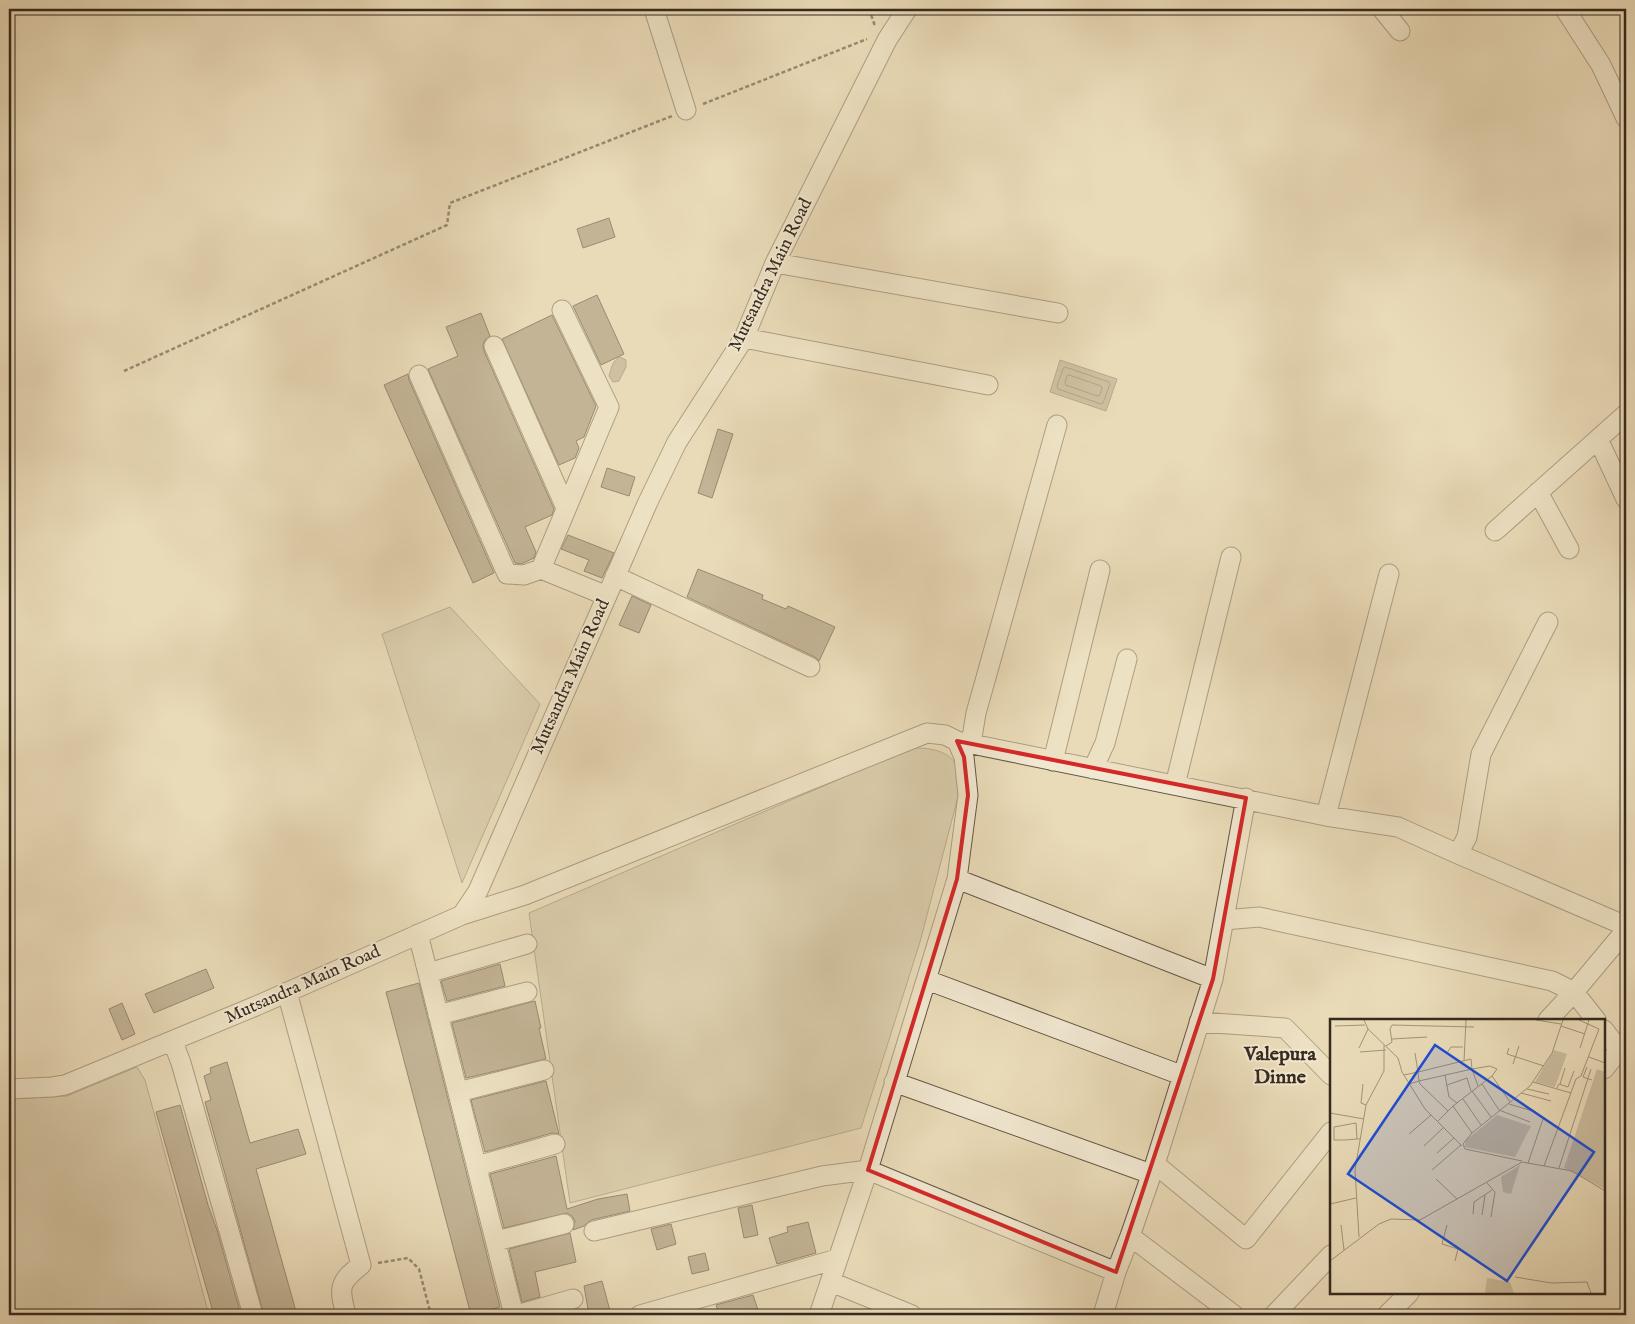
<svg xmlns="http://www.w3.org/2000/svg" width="1635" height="1324" viewBox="0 0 1635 1324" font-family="'IM FELL English',serif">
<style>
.green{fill:#cbbd9e;stroke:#80745e}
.water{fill:#ad9f84;stroke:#7d705b}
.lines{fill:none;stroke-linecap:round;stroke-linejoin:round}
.shore{stroke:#726451;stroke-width:1}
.building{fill:#94866e;stroke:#362a1e}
.minor-casing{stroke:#635644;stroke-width:21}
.path{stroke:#362a1e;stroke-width:2.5;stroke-dasharray:4 2.5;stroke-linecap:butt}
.minor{stroke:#f1e8d1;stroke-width:19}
.marked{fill:none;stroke:#d62828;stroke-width:4;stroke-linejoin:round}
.labels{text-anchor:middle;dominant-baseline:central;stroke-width:4;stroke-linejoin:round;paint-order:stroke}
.street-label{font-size:18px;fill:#362a1e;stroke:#f1e8d1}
.quarter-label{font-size:20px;font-weight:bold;fill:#362a1e;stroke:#f1e8d1}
.inset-road{fill:none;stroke:#a2947a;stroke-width:1}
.view{fill:#1d4ed8;fill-opacity:0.15;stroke:#1d4ed8;stroke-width:2.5}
.inset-edge{fill:none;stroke:#362a1e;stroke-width:2.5}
</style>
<rect width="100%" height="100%" fill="#eadbb8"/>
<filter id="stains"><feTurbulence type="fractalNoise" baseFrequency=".004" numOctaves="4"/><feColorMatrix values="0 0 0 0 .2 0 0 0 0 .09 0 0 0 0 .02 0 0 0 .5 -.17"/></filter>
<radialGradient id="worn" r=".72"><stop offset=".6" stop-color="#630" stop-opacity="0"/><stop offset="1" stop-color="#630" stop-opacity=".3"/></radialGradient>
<path class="green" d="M450 607 540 704 462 883 382 634Z
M916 748C930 748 949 751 956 765 959 772 959 782 960 789L920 942 861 1128 570 1203 529 913 907 750Z
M137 1067 145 1080 209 1315H9V1099L67 1096Z"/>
<path class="water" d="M620 357 626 360V367L619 381 613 382 609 376C611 370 612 360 620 357Z
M1060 360 1117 379 1106 411 1050 392Z"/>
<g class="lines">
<path class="shore" d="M1065 367 1109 382 1110 384 1103 403 1101 404 1058 389 1057 386 1063 369Z
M1069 375 1101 386 1102 388 1100 395 1097 396 1066 385 1065 383 1067 376Z"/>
</g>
<path class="building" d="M609 218 615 237 583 248 577 229Z
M597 295 624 354 601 365 573 306Z
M481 313 490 336 485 340 483 345 484 351 554 509 552 515 525 527 536 552 534 558 521 564 515 563 428 369 458 356 446 327Z
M552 315 596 406 584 437 576 441 579 448 575 458 559 465 502 339Z
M408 374 409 380 494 573 473 583 384 385Z
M718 429 733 434 712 498 698 493Z
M607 468 635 477 629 496 601 487Z
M568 535 614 553 602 578 584 571 589 560 561 549Z
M698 569 763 595 762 599 786 609 788 606 835 627 819 661 815 657 687 597Z
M632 596 651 605 639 633 619 625Z
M500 964 505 986 447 1001 441 981Z
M206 969 214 988 154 1013 145 994Z
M419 983 500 1307 471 1315 386 992Z
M535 1001 541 1028H539L546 1059 466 1078 452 1023Z
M122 1003 135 1034 122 1040 109 1009Z
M227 1062 250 1143 298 1129 306 1154 256 1169 297 1315H264L231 1196 205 1102 211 1100 204 1076 211 1073 210 1068Z
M546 1081 559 1134 552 1133 485 1152 471 1100Z
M180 1105 208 1205 217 1230 241 1315H214L156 1112Z
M556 1156 567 1209 598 1199 627 1194 630 1211 591 1220 584 1226 573 1230 575 1221 572 1216 567 1213 504 1228 490 1174Z
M752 1205 758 1235 744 1238 738 1208Z
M808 1222 816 1253 777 1264 769 1238 788 1232 787 1227Z
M671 1224 676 1244 657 1250 651 1229Z
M570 1233 576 1262 535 1272 540 1297 522 1302 509 1249Z
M705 1253 709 1270 692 1274 688 1257Z
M602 1281 610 1311 589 1315 584 1286Z
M753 1295 758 1310 742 1315H719L716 1305Z"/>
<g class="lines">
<defs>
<path id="minor" d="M654 9 686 110
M1382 9 1400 31
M1565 9 1601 65 1626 118
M775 263 1058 313
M744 338 988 385
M494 346 566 508
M419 375 507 574 524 575 541 569 607 596
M1598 439 1626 499
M1538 492 1569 549
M1495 531 1626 414
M541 569 609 407 562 310
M615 576 810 667
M957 741 1326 816 1398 827 1458 854 1626 926
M971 744 976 713 1057 425
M1053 761 1100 570
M1093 769 1105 743 1127 659
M1175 785 1231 557
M1326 816 1389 574
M1458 854 1467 837 1481 754 1548 622
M957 879 1213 979
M462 915 525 895 927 733 945 735 957 741 964 757 968 795 957 879 868 1170 819 1315
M1224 920 1259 917 1552 981 1574 992 1596 1020
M418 934 514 1315
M428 973 527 944
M927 980 1181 1075
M287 992 361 1265C338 1283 339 1288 346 1315
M438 1015 527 992
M1548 1020 1574 992 1626 930
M1199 1022 1285 1028 1331 1075
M1604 1030 1619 1050 1604 1069
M173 1042 181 1063 253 1315
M894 1082 1151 1174
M9 1089 52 1087 65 1085 256 1006 462 915 478 891 647 504 677 442 744 338 775 263 887 40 907 9
M458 1092 544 1070
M1155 1164 1246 1239 1331 1132
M477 1166 555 1144
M594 1231 822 1176 868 1170 1116 1272
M1130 1236 1234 1315
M496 1241 564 1224
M831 1282 912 1315
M517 1315 573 1299
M640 1315 837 1259
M1103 1315 1116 1272 1130 1236 1155 1164 1213 979 1246 798
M1274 1315 1331 1255
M1387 1315 1409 1293"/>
</defs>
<use href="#minor" class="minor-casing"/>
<path class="path" d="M869 9 875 26
M703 104 867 39
M124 371 447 225 450 203 672 116
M378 1263 408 1258 419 1269 431 1315"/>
<use href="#minor" class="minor"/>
</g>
<path d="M0 0H1635V1324H0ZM957 741 1246 798 1213 979 1116 1272 868 1170 957 879 968 795 964 757Z" fill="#eadbb8" fill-opacity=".55" fill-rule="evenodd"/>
<path class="marked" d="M957 741 1246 798 1213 979 1116 1272 868 1170 957 879 968 795 964 757Z"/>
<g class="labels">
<g class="street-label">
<text transform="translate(771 275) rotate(-64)">Mutsandra Main Road</text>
<text transform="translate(571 677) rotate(-66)">Mutsandra Main Road</text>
<text transform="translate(303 985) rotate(-24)">Mutsandra Main Road</text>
</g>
<g class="quarter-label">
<text x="1280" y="1054">Valepura<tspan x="1280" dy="23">Dinne</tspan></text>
</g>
</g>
<g transform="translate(1330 1019)">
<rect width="275" height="275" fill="#eadbb8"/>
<path d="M224 31 237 35 225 68 205 63ZM267 50 275 53V170L234 149ZM167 96 201 107 185 138 135 128V122ZM190 146 181 175 173 173 171 158ZM157 259 180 263 184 274H155Z" fill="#cbbd9e"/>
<path class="inset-road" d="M34 1 38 10 68 39 72 53 95 90 132 127M206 1 231 5M5 7 35 6M231 7 255 15M62 20 97 18M56 27 62 23 60 10 62 6 144 8M29 29 38 10M179 29 177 35 214 47M250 29 259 1M30 33 56 31M117 34 121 28H133M259 38 275 44M134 42 136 1M183 45 189 27M257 48 253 58 262 61M74 56 88 53 85 34M115 56 119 78 127 84M162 57 180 83M203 63 241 74M33 65 31 84 36 86M79 65 89 62 142 50 141 40 88 53 89 62 90 65 118 92M152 65 169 91 200 103M230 65 235 49M117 66 137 59 141 72M227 69 229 65 238 68 244 52M197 70 219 75M142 72 161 98M191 74 221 82M133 80 151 106M179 85 206 93M123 87 142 114M0 94 34 100M108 102 123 87 162 57 167 50 160 47 142 50 148 67M79 115 101 96M27 120 26 104 4 108V121H15L27 120H30M94 127 114 108M107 134 124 119M192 142 135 130 133 125 142 114 200 67 222 34 233 1M198 144 213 100M214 147 246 60 251 57 269 10 249 1M229 149 261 50M102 151 131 126M106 160 127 180M157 164 165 173 161 198M0 185 26 179M143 195 144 183 162 171M152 196 155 176M11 206 14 231M117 206 112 225 128 230 125 242M29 218 25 151 36 86 54 52V26M0 242 49 205 61 200 90 201 192 143 242 152 275 172M185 258 221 264 257 263 261 274"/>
<path class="view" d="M105 26 264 133 177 262 18 155Z"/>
<rect width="275" height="275" class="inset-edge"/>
</g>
<rect width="1635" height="1324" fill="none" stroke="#eadbb8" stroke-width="30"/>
<rect x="10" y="10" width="1615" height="1304" fill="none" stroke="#362a1e" stroke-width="2.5"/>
<rect x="15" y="15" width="1605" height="1294" fill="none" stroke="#362a1e"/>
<rect width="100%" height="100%" filter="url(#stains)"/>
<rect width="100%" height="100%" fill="url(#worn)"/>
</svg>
